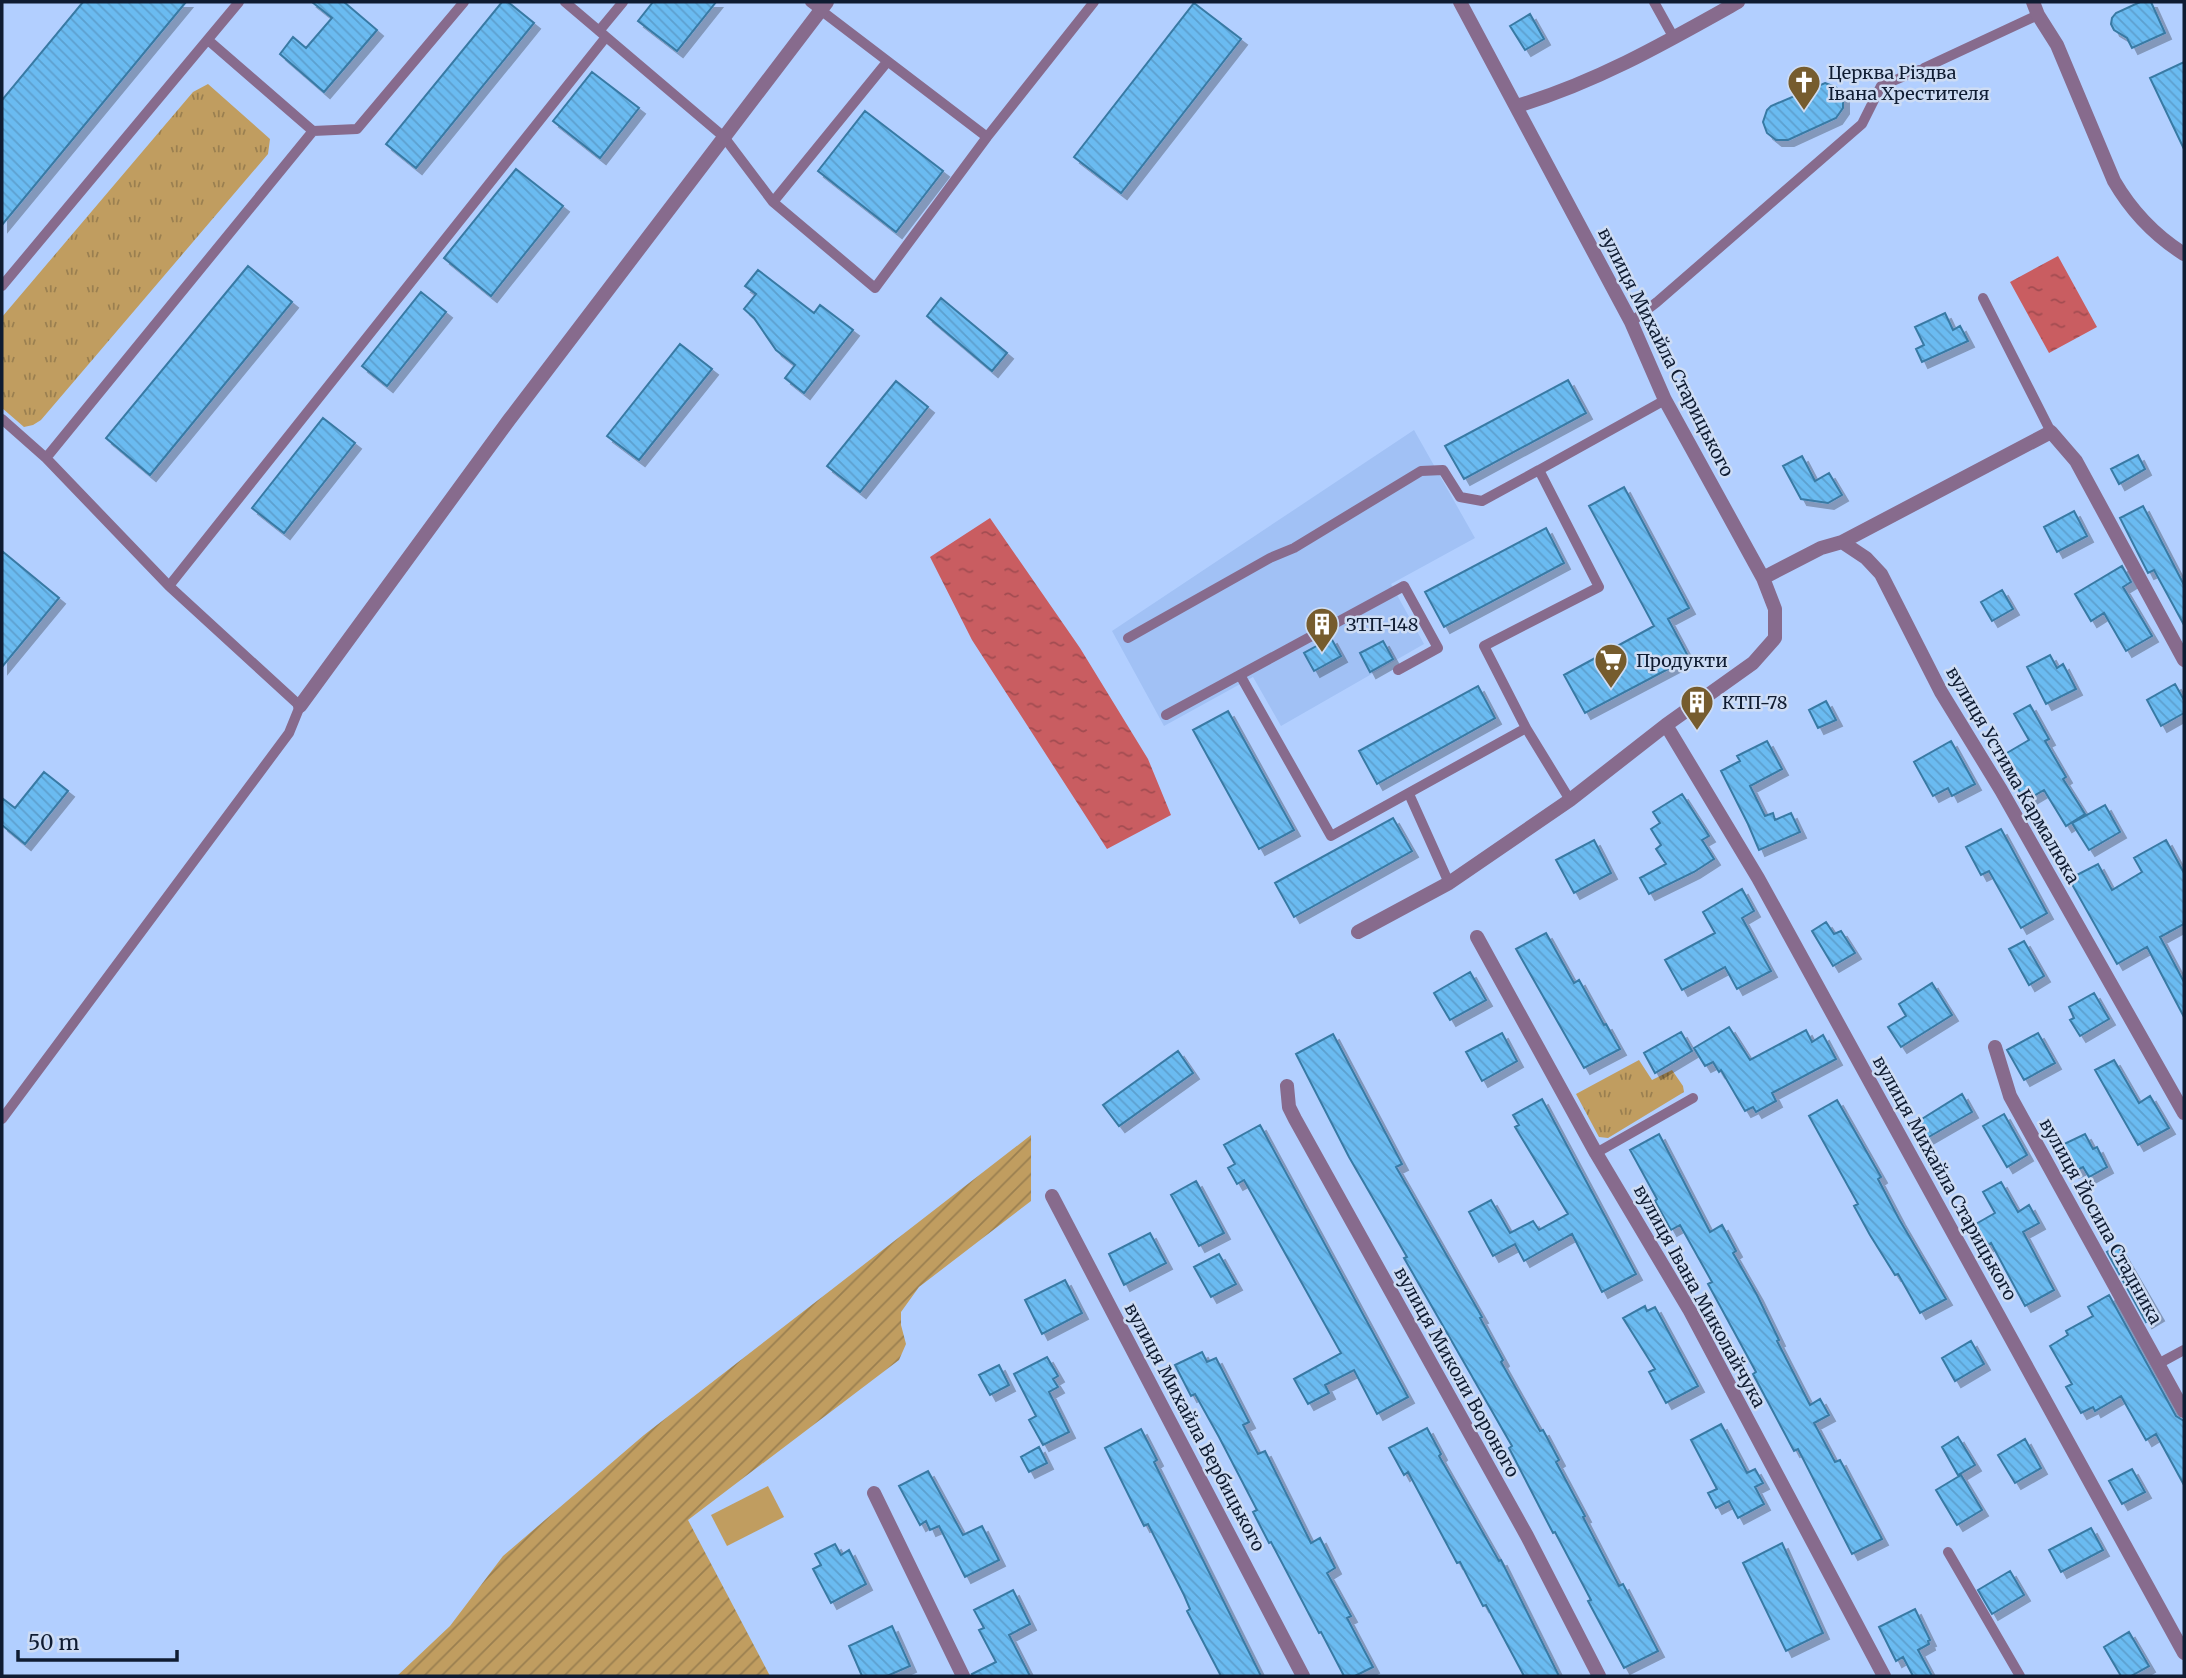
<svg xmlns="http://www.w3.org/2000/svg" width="2186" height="1678" viewBox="0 0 2186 1678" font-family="Merriweather,serif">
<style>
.built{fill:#a1c1f5}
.grass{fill:url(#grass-tufts)}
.garden{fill:url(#garden-furrows)}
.pitch{fill:#c09d60}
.water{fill:url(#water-ripples)}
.building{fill:url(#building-back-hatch);stroke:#397aa4;stroke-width:2;filter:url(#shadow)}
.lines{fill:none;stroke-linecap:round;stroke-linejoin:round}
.service{stroke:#876b8d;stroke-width:10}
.minor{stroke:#876b8d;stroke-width:14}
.labels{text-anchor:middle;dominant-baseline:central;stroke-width:5;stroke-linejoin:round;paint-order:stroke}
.poi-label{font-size:18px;fill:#0f1c32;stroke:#cddcf4;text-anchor:start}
.street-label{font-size:18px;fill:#0f1c32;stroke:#cddcf4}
</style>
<defs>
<pattern id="grass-tufts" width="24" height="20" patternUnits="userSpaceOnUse" patternTransform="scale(1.75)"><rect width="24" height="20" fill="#c09d60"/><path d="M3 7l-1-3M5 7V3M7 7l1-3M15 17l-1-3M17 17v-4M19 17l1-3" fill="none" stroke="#9a7f50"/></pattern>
<pattern id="garden-furrows" width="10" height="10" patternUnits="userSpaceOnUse" patternTransform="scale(1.75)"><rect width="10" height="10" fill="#c09d60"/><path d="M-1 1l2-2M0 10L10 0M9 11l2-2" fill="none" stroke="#9a7f50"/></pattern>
<pattern id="water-ripples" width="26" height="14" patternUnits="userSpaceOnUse" patternTransform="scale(1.75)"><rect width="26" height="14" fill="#c95d61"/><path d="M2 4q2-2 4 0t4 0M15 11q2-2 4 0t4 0" fill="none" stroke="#a24c51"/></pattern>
<pattern id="building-back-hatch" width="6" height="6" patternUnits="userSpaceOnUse" patternTransform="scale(1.75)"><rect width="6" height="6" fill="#6bbbf1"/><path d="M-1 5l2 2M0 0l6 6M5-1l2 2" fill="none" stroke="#5ca0cf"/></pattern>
<filter id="shadow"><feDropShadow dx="6" dy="6" stdDeviation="0" flood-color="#0004"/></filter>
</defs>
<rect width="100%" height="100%" fill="#b2cfff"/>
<path class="built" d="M1414 430 1475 538 1391 584 1424 644 1281 726 1253 677 1164 726 1112 631Z"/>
<path class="grass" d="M208 84 270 139 268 154 41 420 33 425 24 427 2 408V317L193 92Z
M1639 1060 1652 1080 1672 1070 1683 1086 1684 1092 1608 1138 1599 1137 1576 1094Z"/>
<path class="garden" d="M1031 1135V1201L919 1287 901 1312V1325L906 1344 899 1360 688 1520 770 1676H397L450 1626 503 1556 644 1435Z"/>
<path class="pitch" d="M768 1486 784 1517 727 1546 711 1515Z"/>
<path class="water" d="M2058 256 2097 327 2049 353 2010 282Z
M990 518 1080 648 1148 759 1171 815 1107 849 972 640 930 557Z"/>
<path class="building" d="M83 2H186L2 225V100Z
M312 2H344L377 30 324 92 280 54 293 37 306 48 332 18Z
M502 2H508L534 23 416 168 386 144Z
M653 2H716L677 51 638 21Z
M2140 2H2151L2165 33 2132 48 2127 38 2114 30 2111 24 2112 18 2116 13Z
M1194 3 1241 39 1121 193 1074 157Z
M1530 14 1544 39 1525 50 1510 26Z
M2184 62V149L2150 78Z
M592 72 639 108 600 158 553 121Z
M1825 83 1836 87 1843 96V108L1836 118 1788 140H1776L1767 133 1763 122 1767 110 1771 106Z
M865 111 943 171 896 232 818 171Z
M516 169 563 206 491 296 444 258Z
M248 266 292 302 150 475 106 438Z
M758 270 814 313 820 305 853 330 804 393 785 378 795 365 776 350 754 318 744 309 756 294 745 286Z
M421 292 446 312 387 386 362 366Z
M941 298 1007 353 992 371 927 316Z
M1945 313 1953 330 1960 326 1968 341 1922 362 1916 349 1924 345 1915 327Z
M680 344 712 369 639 460 607 436Z
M1568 380 1586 413 1464 479 1445 446Z
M896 381 928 407 860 492 827 466Z
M323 418 355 443 284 533 252 508Z
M2138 455 2145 469 2119 484 2111 469Z
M1802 456 1815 481 1829 473 1842 495 1828 503 1801 499 1783 466Z
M1624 487 1689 608 1668 619 1689 658 1585 713 1564 675 1654 626 1589 506Z
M2143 506 2184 585V625L2154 570 2148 573 2120 518Z
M2074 511 2087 536 2057 552 2044 527Z
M1546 528 1564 563 1444 627 1425 592Z
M2 551 59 598 2 667Z
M2122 566 2131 582 2123 587 2152 636 2126 651 2104 613 2091 621 2075 594Z
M2002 590 2013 609 1992 621 1981 602Z
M1331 638 1341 656 1314 671 1304 653Z
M1383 641 1393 659 1370 672 1360 653Z
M2050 655 2057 668 2063 664 2076 689 2046 704 2027 667Z
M2175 684 2184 700V713L2161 726 2147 700Z
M1478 686 1495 718 1377 784 1359 751Z
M1826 701 1836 720 1818 728 1809 710Z
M2030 705 2049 739 2045 741 2066 777 2063 779 2085 814 2066 826 2044 790 2025 801 2000 757 2029 740 2014 714Z
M1228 711 1294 830 1259 849 1193 730Z
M1767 741 1782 769 1750 786 1765 816 1773 813 1775 820 1791 813 1800 832 1759 850 1748 824 1721 771 1740 761 1737 756Z
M1951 741 1975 784 1952 796 1948 788 1933 796 1914 762Z
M44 772 68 791 25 844 2 825V798L15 808Z
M1682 794 1709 836 1702 840 1714 859 1694 872 1649 894 1640 878 1666 864 1656 849 1661 845 1651 829 1660 823 1653 812Z
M2105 805 2120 832 2089 850 2072 823Z
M1393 818 1412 851 1294 917 1275 883Z
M2001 829 2047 913 2021 928 1989 871 1981 875 1966 847Z
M1594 840 1611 873 1574 893 1556 860Z
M2166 840 2184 873V924L2160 937 2184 982V1017L2147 947 2117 964 2069 879 2098 864 2112 890 2142 872 2134 858Z
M1742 889 1754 911 1742 918 1771 971 1737 989 1725 967 1682 990 1665 960 1715 933 1703 912Z
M1826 922 1834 934 1841 931 1855 953 1833 966 1812 931Z
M1546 933 1574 983 1579 980 1604 1025 1606 1024 1620 1049 1584 1068 1516 949Z
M2024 941 2044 976 2029 985 2009 949Z
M1470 972 1486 1000 1450 1020 1434 993Z
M1932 983 1952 1015 1901 1047 1888 1027 1906 1016 1899 1004Z
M2094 993 2109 1019 2080 1036 2070 1020 2074 1018 2069 1007Z
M1729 1027 1750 1060 1806 1030 1812 1042 1823 1035 1836 1059 1772 1093 1776 1101 1756 1112 1753 1107 1745 1111 1721 1070 1719 1072 1713 1062 1705 1066 1694 1048Z
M1681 1032 1692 1051 1655 1073 1644 1053Z
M1502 1033 1517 1061 1482 1081 1466 1052Z
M2038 1033 2055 1063 2024 1080 2007 1050Z
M1333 1034 1402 1164 1396 1167 1482 1317 1480 1318 1503 1360 1501 1362 1540 1431 1543 1430 1559 1460 1556 1462 1585 1516 1583 1517 1619 1586 1623 1584 1658 1651 1624 1668 1588 1601 1591 1600 1555 1532 1553 1533 1509 1448 1512 1446 1404 1258 1407 1257 1349 1157 1296 1054Z
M1178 1051 1193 1073 1119 1126 1103 1105Z
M2114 1060 2139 1103 2150 1096 2169 1128 2138 1145 2095 1070Z
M1962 1094 1972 1112 1927 1138 1917 1122Z
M1542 1099 1636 1274 1602 1292 1572 1234 1524 1261 1515 1244 1493 1256 1469 1212 1491 1200 1510 1233 1533 1221 1539 1230 1568 1214 1515 1127 1519 1125 1513 1115Z
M1837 1100 1881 1177 1878 1179 1899 1219 1946 1299 1920 1313 1898 1274 1895 1275 1870 1235 1854 1206 1858 1204 1809 1116Z
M2004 1114 2027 1155 2007 1167 1983 1126Z
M1260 1125 1408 1397 1377 1414 1354 1370 1325 1385 1329 1393 1308 1404 1294 1379 1341 1353 1244 1180 1237 1184 1228 1168 1235 1164 1224 1145Z
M1659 1134 1710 1232 1722 1225 1736 1251 1733 1253 1757 1295 1779 1340 1777 1341 1810 1405 1820 1399 1829 1415 1814 1423 1835 1462 1840 1460 1882 1539 1852 1554 1798 1449 1794 1451 1753 1374 1756 1372 1708 1284 1712 1282 1680 1225 1671 1230 1655 1201 1657 1199 1630 1150Z
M2085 1134 2093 1149 2097 1147 2107 1167 2089 1177 2083 1167 2073 1172 2060 1146Z
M1196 1181 1224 1233 1199 1246 1171 1195Z
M2001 1182 2018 1212 2029 1205 2039 1223 2023 1232 2054 1290 2025 1306 1991 1243 1986 1246 1974 1225 1995 1213 1983 1192Z
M1150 1233 1166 1263 1124 1285 1109 1254Z
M2118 1246 2158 1315 2146 1322 2107 1252Z
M1219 1254 1236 1284 1211 1297 1194 1267Z
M1065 1280 1082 1313 1042 1334 1025 1300Z
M2109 1295 2176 1416 2184 1421V1485L2156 1434 2146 1440 2121 1396 2095 1411 2093 1407 2081 1413 2066 1387 2072 1384 2050 1346 2068 1335 2066 1331 2093 1316 2088 1307Z
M1645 1306 1647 1311 1655 1307 1698 1386 1666 1403 1649 1372 1655 1369 1623 1318Z
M1971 1341 1984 1364 1955 1381 1942 1358Z
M1202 1352 1207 1362 1216 1358 1249 1422 1243 1425 1258 1454 1265 1451 1311 1543 1320 1538 1335 1568 1327 1573 1351 1616 1347 1618 1373 1667 1355 1676H1344L1321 1632 1319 1633 1271 1542 1269 1543 1253 1512 1257 1510 1219 1437 1195 1394 1191 1396 1175 1365Z
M1047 1357 1058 1376 1053 1379 1058 1387 1049 1392 1069 1432 1043 1445 1029 1420 1036 1416 1014 1374Z
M999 1365 1009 1385 990 1395 979 1375Z
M1721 1424 1747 1473 1755 1469 1763 1483 1755 1487 1764 1504 1738 1518 1729 1501 1716 1508 1708 1493 1717 1489 1691 1440Z
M1427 1428 1441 1454 1439 1456 1499 1561 1501 1560 1559 1676H1524L1486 1605 1483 1606 1460 1562 1457 1563 1408 1472 1404 1475 1389 1448Z
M1141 1429 1157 1460 1154 1462 1261 1676H1221L1187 1611 1190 1609 1184 1595 1148 1524 1144 1526 1105 1448Z
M1958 1437 1975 1465 1958 1475 1942 1447Z
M2025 1439 2041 1468 2015 1483 1998 1455Z
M1039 1447 1047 1463 1029 1472 1021 1457Z
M2132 1469 2145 1492 2122 1504 2109 1481Z
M928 1471 963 1535 982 1526 999 1560 965 1577 939 1526 930 1530 926 1521 920 1525 899 1486Z
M1961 1475 1982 1510 1957 1525 1936 1490Z
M2091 1528 2103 1550 2061 1572 2049 1550Z
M1782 1543 1823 1633 1786 1651 1743 1563Z
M835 1544 841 1555 849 1550 866 1584 831 1603 813 1569 821 1565 815 1554Z
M2010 1571 2024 1595 1992 1614 1978 1590Z
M1013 1590 1030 1624 1009 1635 1030 1676H973L972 1674 996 1662 979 1630 984 1628 974 1610Z
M1915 1609 1930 1640 1928 1641 1929 1644 1918 1650 1932 1676H1913L1903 1657 1896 1661 1879 1627Z
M892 1626 910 1666 887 1676H862L849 1646Z
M2129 1632 2149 1666 2131 1676H2121L2104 1647Z"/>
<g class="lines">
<path class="service" d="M565 2 724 137 773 202 887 62
M810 2 987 137
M1654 2 1674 38
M599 31 623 2
M1924 68 2038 15
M313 131 357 129 464 2
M773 202 875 288 987 137 1094 2
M2 286 239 2
M1983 298 2051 432
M1631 322 1657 302 1862 124 1881 86 1919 70
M2 419 46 458 313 131 208 40
M169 586 606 37
M1128 638 1270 558 1294 548 1421 471 1443 470 1460 497 1482 501 1539 470
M1240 675 1331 836 1526 728 1484 646 1599 587 1539 470 1665 400
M1166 715 1404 586 1438 648 1398 670
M1526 728 1570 800
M1409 794 1449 883
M2 1119 289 733 300 706 169 586 46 458
M1596 1153 1693 1098
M2158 1364 2184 1350
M1948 1552 2020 1676"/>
<path class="minor" d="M2033 2 2038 15 2057 45 2114 181C2132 212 2154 235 2184 254
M1517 106C1597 82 1665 43 1738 2
M1842 542 2051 432 2076 461 2184 660
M1763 578 1821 548 1842 542 1866 558 1881 574 1941 692 2001 790 2184 1113
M300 706 509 420 827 2
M1666 725 1758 878 2184 1653
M1358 932 1449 883 1570 800 1666 725 1753 663 1775 638V609L1763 578 1665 400 1631 322 1460 2
M1477 937 1596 1153 1690 1311 1884 1676
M1995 1047 2010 1096 2184 1411
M1287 1086 1289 1107 1295 1119 1527 1536 1599 1676
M1052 1196 1303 1676
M874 1493 963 1676"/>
</g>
<defs>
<symbol id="church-pin" viewBox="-11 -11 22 30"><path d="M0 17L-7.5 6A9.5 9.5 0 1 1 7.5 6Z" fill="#765c2e" stroke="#cddcf4"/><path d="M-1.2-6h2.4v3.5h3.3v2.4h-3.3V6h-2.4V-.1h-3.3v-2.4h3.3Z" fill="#fff"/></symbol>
<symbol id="building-pin" viewBox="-11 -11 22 30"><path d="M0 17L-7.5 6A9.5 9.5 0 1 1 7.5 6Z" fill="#765c2e" stroke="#cddcf4"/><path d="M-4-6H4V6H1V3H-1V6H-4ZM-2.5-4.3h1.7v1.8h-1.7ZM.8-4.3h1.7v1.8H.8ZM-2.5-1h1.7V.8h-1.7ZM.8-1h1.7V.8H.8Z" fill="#fff"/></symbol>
<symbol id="supermarket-pin" viewBox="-11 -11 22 30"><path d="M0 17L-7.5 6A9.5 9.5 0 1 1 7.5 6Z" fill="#765c2e" stroke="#cddcf4"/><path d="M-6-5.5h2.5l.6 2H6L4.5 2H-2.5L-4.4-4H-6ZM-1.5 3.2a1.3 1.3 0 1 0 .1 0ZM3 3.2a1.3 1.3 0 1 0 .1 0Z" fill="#fff"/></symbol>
</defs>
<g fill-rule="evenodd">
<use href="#church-pin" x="1785" y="63" width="38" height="52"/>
<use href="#building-pin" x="1303" y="605" width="38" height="52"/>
<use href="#supermarket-pin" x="1592" y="641" width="38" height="52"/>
<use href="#building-pin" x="1678" y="683" width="38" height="52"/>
</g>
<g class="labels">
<g class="poi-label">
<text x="1828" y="72">Церква Різдва<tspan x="1828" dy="21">Івана Хрестителя</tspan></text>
<text x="1346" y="624">ЗТП-148</text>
<text x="1636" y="660">Продукти</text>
<text x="1722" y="702">КТП-78</text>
</g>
<g class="street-label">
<text transform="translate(1666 352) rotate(63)">вулиця Михайла Старицького</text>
<text transform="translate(2013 775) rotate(60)">вулиця Устима Кармалюка</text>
<text transform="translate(1945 1178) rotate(61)">вулиця Михайла Старицького</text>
<text transform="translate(2101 1221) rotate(61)">вулиця Йосипа Стадника</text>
<text transform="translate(1700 1296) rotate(61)">вулиця Івана Миколайчука</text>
<text transform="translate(1457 1372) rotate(61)">вулиця Миколи Вороного</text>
<text transform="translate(1195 1427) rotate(62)">вулиця Михайла Вербицького</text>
</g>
</g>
<rect width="2186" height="1678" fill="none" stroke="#0f1c32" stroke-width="7"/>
<path d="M18 1650v10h159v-10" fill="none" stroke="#0f1c32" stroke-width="3.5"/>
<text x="28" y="1650" font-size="21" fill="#0f1c32" stroke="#cddcf4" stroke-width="5" paint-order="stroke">50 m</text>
</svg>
